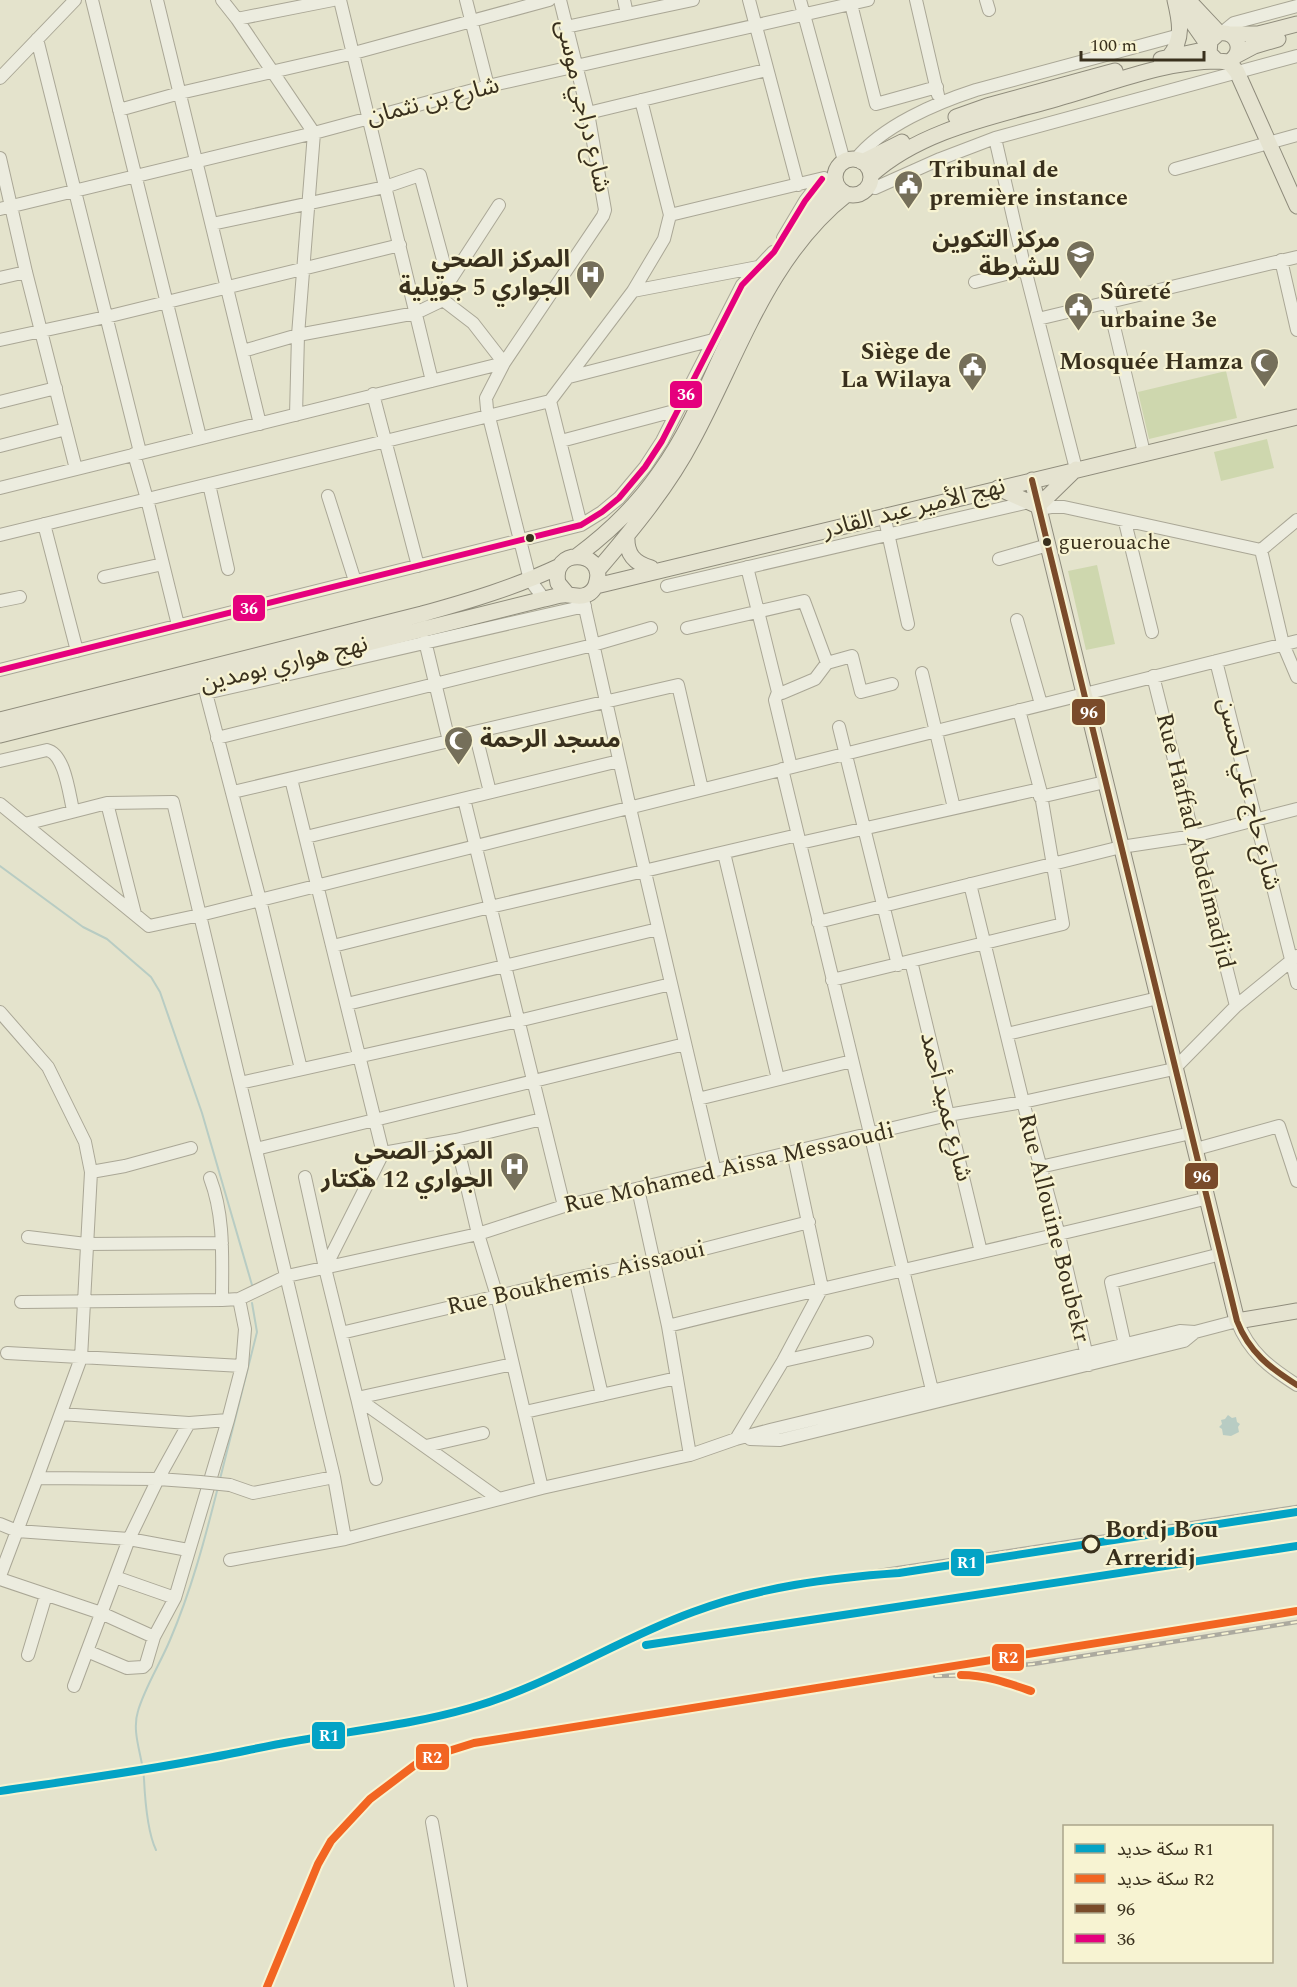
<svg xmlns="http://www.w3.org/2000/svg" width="1297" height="1987" viewBox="0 0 1297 1987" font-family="Spectral,'Noto Sans Arabic',serif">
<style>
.green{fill:#ced7ae}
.water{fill:#b8ccc3}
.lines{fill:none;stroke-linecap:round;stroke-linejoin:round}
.stream{stroke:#b8ccc3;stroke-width:2}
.minor-casing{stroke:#aaa796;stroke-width:14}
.major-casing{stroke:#8f8c7c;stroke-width:17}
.minor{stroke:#ececdf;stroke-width:12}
.major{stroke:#e5e3d0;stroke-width:15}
.rail-casing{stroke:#acaa9f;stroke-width:4.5}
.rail{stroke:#f7f3d2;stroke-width:2;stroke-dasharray:7;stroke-linecap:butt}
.minor-bridge-casing{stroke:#aaa796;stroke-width:14;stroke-linecap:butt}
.minor-bridge{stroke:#ececdf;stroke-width:12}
.bus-1-casing{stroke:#f7f3d2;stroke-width:10}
.bus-2-casing{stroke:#f7f3d2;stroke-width:10}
.bus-1{stroke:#7a4b2a;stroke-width:6}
.bus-2{stroke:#e5007d;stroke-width:6}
.rail-1-casing{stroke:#f7f3d2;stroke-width:12}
.rail-2-casing{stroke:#f7f3d2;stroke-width:12}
.rail-1{stroke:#03a3c5;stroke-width:8}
.rail-2{stroke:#f26522;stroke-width:8}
.bus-dot{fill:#39301d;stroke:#f7f3d2;stroke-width:2}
.stop-dot{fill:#f7f3d2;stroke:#39301d;stroke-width:3}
.labels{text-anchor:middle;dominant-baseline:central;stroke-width:4.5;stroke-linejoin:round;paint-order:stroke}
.bus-label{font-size:22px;fill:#39301d;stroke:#f7f3d2;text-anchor:start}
.street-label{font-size:24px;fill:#39301d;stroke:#f7f3d2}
.poi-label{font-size:24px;font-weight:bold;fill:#39301d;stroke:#f7f3d2;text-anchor:end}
.stop-label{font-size:24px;font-weight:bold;fill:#39301d;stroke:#f7f3d2;text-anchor:start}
.line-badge{stroke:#f7f3d2;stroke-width:2}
.badge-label{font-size:16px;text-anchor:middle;font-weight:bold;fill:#fff}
</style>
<rect width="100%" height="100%" fill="#e4e3cc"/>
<path class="green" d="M1226 371 1237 418 1149 439 1138 392Z
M1267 439 1274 468 1221 481 1214 452Z
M1097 565 1115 644 1086 650 1068 571Z"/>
<path class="water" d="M1228 1415 1232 1418 1236 1417 1237 1422 1240 1424 1238 1427 1239 1432 1231 1436 1223 1435 1222 1429 1219 1427 1222 1424 1221 1420 1225 1419Z"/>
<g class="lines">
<path class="stream" d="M0 866 83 927 107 939 151 977 160 992 202 1113 252 1285
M220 1479 257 1332 252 1303
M156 1850C147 1831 145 1800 144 1779 143 1757 131 1733 138 1711 145 1687 160 1664 170 1640 191 1591 205 1539 218 1487"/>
<defs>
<path id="minor" d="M92 0 200 437
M157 0 260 424
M222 0 237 19 314 133 298 335 296 415
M340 0 432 381
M466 0 488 86
M624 0 627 14
M749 0 798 185
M800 0 844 161
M850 0 876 104 937 87
M916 0 938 95
M986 0 989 10
M237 19 333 0
M566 27 693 0
M1223 32 1234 23 1297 6
M37 39 140 452
M0 78 75 0
M119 110 180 93 354 53 549 0
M588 113 766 70
M995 138 1025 269 1076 469
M0 158 26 272 76 469
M856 159C882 126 936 103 976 90L1180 35
M1175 169 1297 135
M869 186 875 188 940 159 995 138 1297 56
M0 209 314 133 488 86 868 0
M670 215 824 178
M212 224 385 187 420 175 449 282
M783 238 805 201 822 179
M1281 260 1297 330
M0 278 26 272
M975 282 1025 269
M633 291 758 267
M443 300 449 282 499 205
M1108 301 1144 453
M1038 319 1297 257
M0 340 106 317 400 245
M569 377 713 340
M373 394 418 566
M550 401 581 525
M0 402 56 388
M561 441 678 410
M0 446 66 429
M134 454 147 499 178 625
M209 484 228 569
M0 488 504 363 473 323 443 300 416 313 298 335 243 351
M328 496 355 581
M1039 509 1051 507H1064L1261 550
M884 515 908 624
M1125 522 1152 632
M44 524 77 651
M0 535 550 401 633 291 664 239 670 215 641 100
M1261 550 1283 644 1297 677
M1261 550 1297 520
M999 559 1048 545
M747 567 778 692 775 700 791 767
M104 577 163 564
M667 586 1029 502
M544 599 530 580 487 409 486 398 504 363 603 216 605 210 588 113 560 0
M583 599 630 808 715 1171
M0 601 20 597
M1017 620 1041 704
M687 628 804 601 827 663
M425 641 449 741
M1216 661 1297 983
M0 670 581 525 602 512 619 498 645 467 662 441 742 285 773 252
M922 673 954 808
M1153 676 1236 1006
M778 692 782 693 815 679 827 663 852 656 861 692 892 684
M839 727 898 965
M475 732 490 792
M217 738 593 645 651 628
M0 761 47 750C65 754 69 794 73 810
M782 769 932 1390
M291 779 383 1153 325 1268
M233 792 449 741 457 736 678 685 702 789
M1040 797 1105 782
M464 799 564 1206
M107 803 135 914
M0 804 149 926 200 915 1297 641
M25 824 107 803 173 802 334 1477 345 1539
M306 837 619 761
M800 843 1040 789
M724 853 778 1079
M970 884 1023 1102 1059 1235 1089 1365
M818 922 1121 847 1194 836 1297 809
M333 946 490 907 798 835
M911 961 981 1252
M832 980 1063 924 1040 789 1019 710
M347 1004 658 929
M0 1012 48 1067 85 1142 91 1172 81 1358 37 1478 158 1479 200 1482
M1007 1034 1158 998
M301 1069 260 900 206 693 585 606
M240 1083 518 1021 671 984
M698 1099 852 1061
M456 1140 478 1234 497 1296 542 1488
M256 1149 685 1044
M1196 1149 1279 1126 1297 1181
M383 1153 456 1140 542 1119
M1040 1167 1191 1133
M91 1172 125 1166 191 1148
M305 1177 325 1268 357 1398 499 1499
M638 1189 668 1326 690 1455
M28 1237 86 1244 222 1243
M575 1278 602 1395
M239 1299 287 1276 478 1234 564 1206 948 1115 1023 1102 1174 1069 1236 1006 1297 956
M21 1302 222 1300
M668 1326C848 1281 1029 1243 1208 1198
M341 1333 575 1278 653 1262 809 1222
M1125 1345 1111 1282 1221 1254
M7 1353 242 1366
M783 1361 867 1342
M525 1412 677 1378
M61 1414 189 1423 228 1420
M736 1439 783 1361 822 1288 793 1152
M750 1439 780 1440 1184 1341 1195 1332
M426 1446 483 1433
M37 1478 17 1531 129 1539 188 1550
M376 1479 357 1398 513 1364
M230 1485 253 1493 334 1477
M0 1524 17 1531 0 1576
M230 1560 345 1539 542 1488 690 1455 736 1439 770 1430 1180 1331 1195 1332 1237 1321C1249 1352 1270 1368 1297 1385
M115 1577 175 1598
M0 1579 101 1613 154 1637
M87 1651 127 1668 143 1667 146 1664 154 1637 175 1598 228 1420 242 1366 245 1329 239 1299 222 1300C222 1259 225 1217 210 1178
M28 1655 46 1595
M74 1686 129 1539 158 1479 189 1423
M432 1822 461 1987"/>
<path id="major" d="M1188 0 1219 33C1237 30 1246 51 1229 62L1217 61 1209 53 1210 41 1219 33
M1178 2 1208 45
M1231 34H1258L1297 24
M1237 55 1254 46 1278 39
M1169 57C1184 39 1180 21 1175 0
M1161 59 1208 49
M1229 62 1237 72 1297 206
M956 117 987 106 1115 71
M835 177a18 18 0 1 1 36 0a18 18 0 1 1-36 0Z
M862 162 902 142
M871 175C924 127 1003 115 1069 95 1117 81 1167 61 1217 61
M1032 480 1237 1321 1297 1311
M998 488 1038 506 1076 469
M627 536C626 554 634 563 651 568
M577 556C608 533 638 504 660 472 701 415 721 346 756 286 769 264 785 243 802 223 814 209 827 197 835 180
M597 571C632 530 668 487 693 439 739 354 768 256 847 194
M596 586 1297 417
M0 720 422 614C469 601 516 587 560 566
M0 735 544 599C551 598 560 594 568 595 574 595 579 598 586 595 592 593 596 587 597 581 605 550 550 547 558 583L568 595"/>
</defs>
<use href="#minor" class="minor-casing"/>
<use href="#major" class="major-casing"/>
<use href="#minor" class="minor"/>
<use href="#major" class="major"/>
<defs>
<path id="rail" d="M833 1578 1297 1507
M1000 1667 1033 1664 1297 1622
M935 1676 975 1675 998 1679 1031 1691
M267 1987 318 1864 331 1841 370 1799 415 1765 439 1754 474 1743 1297 1611"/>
</defs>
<use href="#rail" class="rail-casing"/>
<use href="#rail" class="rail"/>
<defs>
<path id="minor-bridge" d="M200 1482 230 1485"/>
</defs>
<use href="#minor-bridge" class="minor-bridge-casing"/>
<use href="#minor-bridge" class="minor-bridge"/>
<defs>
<path id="bus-1" d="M1032 480 1237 1321C1249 1352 1270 1368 1297 1385"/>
<path id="bus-2" d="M0 670 581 525 602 512 619 498 645 467 662 441 742 285 774 252 805 201 822 179"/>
</defs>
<use href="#bus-1" class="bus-1-casing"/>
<use href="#bus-2" class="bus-2-casing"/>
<use href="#bus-1" class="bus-1"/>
<use href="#bus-2" class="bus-2"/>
<defs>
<path id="rail-1" d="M646 1645 1297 1546
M0 1791C68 1781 136 1772 203 1759 232 1754 261 1747 290 1742 350 1731 411 1725 470 1708 548 1686 616 1640 693 1612 759 1587 829 1578 899 1573L1297 1512"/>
<path id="rail-2" d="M961 1675C986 1675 1008 1683 1031 1691
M267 1987 318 1864 331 1841 370 1799 415 1765 439 1754 474 1743 1297 1611"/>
</defs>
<use href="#rail-1" class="rail-1-casing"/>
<use href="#rail-2" class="rail-2-casing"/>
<use href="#rail-1" class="rail-1"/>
<use href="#rail-2" class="rail-2"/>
</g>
<defs>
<symbol id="civic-pin" viewBox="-11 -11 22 30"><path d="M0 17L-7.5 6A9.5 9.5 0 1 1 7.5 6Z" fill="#756f5a" stroke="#f7f3d2"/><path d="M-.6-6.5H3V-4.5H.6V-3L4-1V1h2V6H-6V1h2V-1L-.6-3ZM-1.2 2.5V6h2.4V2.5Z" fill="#fff"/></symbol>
<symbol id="university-pin" viewBox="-11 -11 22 30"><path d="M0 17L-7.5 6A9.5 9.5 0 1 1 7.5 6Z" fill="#756f5a" stroke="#f7f3d2"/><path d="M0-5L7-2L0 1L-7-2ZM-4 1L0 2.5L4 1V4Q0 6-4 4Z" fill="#fff"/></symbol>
<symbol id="hospital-pin" viewBox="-11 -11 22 30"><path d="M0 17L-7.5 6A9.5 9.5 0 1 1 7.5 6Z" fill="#756f5a" stroke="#f7f3d2"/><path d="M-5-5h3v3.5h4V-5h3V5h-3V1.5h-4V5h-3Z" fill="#fff"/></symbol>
<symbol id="mosque-pin" viewBox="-11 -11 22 30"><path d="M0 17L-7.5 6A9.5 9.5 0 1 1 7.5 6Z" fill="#756f5a" stroke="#f7f3d2"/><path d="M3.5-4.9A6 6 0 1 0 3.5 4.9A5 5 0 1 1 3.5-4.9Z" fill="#fff"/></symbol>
</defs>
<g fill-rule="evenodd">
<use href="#civic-pin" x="892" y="168" width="33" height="45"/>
<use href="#university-pin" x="1064" y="238" width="33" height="45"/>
<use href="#hospital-pin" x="574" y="258" width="33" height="45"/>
<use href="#civic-pin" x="1062" y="290" width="33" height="45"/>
<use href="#mosque-pin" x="1248" y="346" width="33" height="45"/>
<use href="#civic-pin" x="956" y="350" width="33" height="45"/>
<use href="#mosque-pin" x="442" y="724" width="33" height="45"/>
<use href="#hospital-pin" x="498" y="1150" width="33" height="45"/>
</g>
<g class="bus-dot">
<circle cx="530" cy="538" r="5"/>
<circle cx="1047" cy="542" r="5"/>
</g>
<circle class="stop-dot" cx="1091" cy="1544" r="8"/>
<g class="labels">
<g class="bus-label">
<text x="1058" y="542">guerouache</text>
</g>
<g class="street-label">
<text transform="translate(433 101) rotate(-14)">شارع بن نثمان</text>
<text transform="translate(583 106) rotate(77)">شارع دراجي موسى</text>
<text transform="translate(914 508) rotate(-14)">نهج الأمير عبد القادر</text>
<text transform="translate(284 664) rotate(-14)">نهج هواري بومدين</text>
<text transform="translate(1249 794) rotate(76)">شارع حاج علي لحسن</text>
<text transform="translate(1195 841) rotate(76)">Rue Haffad Abdelmadjid</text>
<text transform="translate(946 1107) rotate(76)">شارع عميد أحمد</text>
<text transform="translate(729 1168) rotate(-13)">Rue Mohamed Aissa Messaoudi</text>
<text transform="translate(1054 1228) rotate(76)">Rue Allouine Boubekr</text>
<text transform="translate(576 1278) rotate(-13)">Rue Boukhemis Aissaoui</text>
</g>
<g class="poi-label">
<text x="929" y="170" text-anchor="start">Tribunal de<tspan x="929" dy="28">première instance</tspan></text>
<text x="1060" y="240">مركز التكوين<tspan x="1060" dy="28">للشرطة</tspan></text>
<text x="570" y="260">المركز الصحي<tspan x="570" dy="28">الجواري 5 جويلية</tspan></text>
<text x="1100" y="292" text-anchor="start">Sûreté<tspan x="1100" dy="28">urbaine 3e</tspan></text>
<text x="951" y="352">Siège de<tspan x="951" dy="28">La Wilaya</tspan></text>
<text x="1243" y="362">Mosquée Hamza</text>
<text x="480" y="740" text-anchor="start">مسجد الرحمة</text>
<text x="493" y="1152">المركز الصحي<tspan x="493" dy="28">الجواري 12 هكتار</tspan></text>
</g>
<g class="stop-label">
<text x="1105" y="1530">Bordj Bou<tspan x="1105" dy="28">Arreridj</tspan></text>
</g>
</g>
<g class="line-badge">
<rect x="669" y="380" width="34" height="29" rx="6" fill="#e5007d"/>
<rect x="232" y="594" width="34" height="28" rx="6" fill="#e5007d"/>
<rect x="1071" y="698" width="35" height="28" rx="6" fill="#7a4b2a"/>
<rect x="1184" y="1162" width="35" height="28" rx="6" fill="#7a4b2a"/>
<rect x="950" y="1548" width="35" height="29" rx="6" fill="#03a3c5"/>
<rect x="991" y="1643" width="34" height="29" rx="6" fill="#f26522"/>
<rect x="311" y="1721" width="35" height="29" rx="6" fill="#03a3c5"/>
<rect x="415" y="1743" width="35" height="28" rx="6" fill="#f26522"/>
</g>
<g class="badge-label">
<text x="686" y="400">36</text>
<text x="249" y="614">36</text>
<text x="1089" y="718">96</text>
<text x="1202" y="1182">96</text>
<text x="967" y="1568">R1</text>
<text x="1008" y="1663">R2</text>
<text x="329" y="1741">R1</text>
<text x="432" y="1763">R2</text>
</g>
<rect x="1063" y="1825" width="210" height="138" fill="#f7f3d2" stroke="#aba58a" stroke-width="1.5"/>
<rect x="1075" y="1844" width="30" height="9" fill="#03a3c5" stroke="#aba58a" stroke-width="1.5"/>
<text x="1117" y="1855" font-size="18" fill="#39301d">سكة حديد R1</text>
<rect x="1075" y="1874" width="30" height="9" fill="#f26522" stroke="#aba58a" stroke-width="1.5"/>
<text x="1117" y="1885" font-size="18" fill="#39301d">سكة حديد R2</text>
<rect x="1075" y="1904" width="30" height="9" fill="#7a4b2a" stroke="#aba58a" stroke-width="1.5"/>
<text x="1117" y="1915" font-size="18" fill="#39301d">96</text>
<rect x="1075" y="1934" width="30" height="9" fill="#e5007d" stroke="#aba58a" stroke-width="1.5"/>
<text x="1117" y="1945" font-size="18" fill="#39301d">36</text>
<path d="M1081 51v9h123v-9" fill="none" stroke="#39301d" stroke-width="3"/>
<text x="1090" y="51" font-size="18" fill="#39301d" stroke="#f7f3d2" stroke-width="4.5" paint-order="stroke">100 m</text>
</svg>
